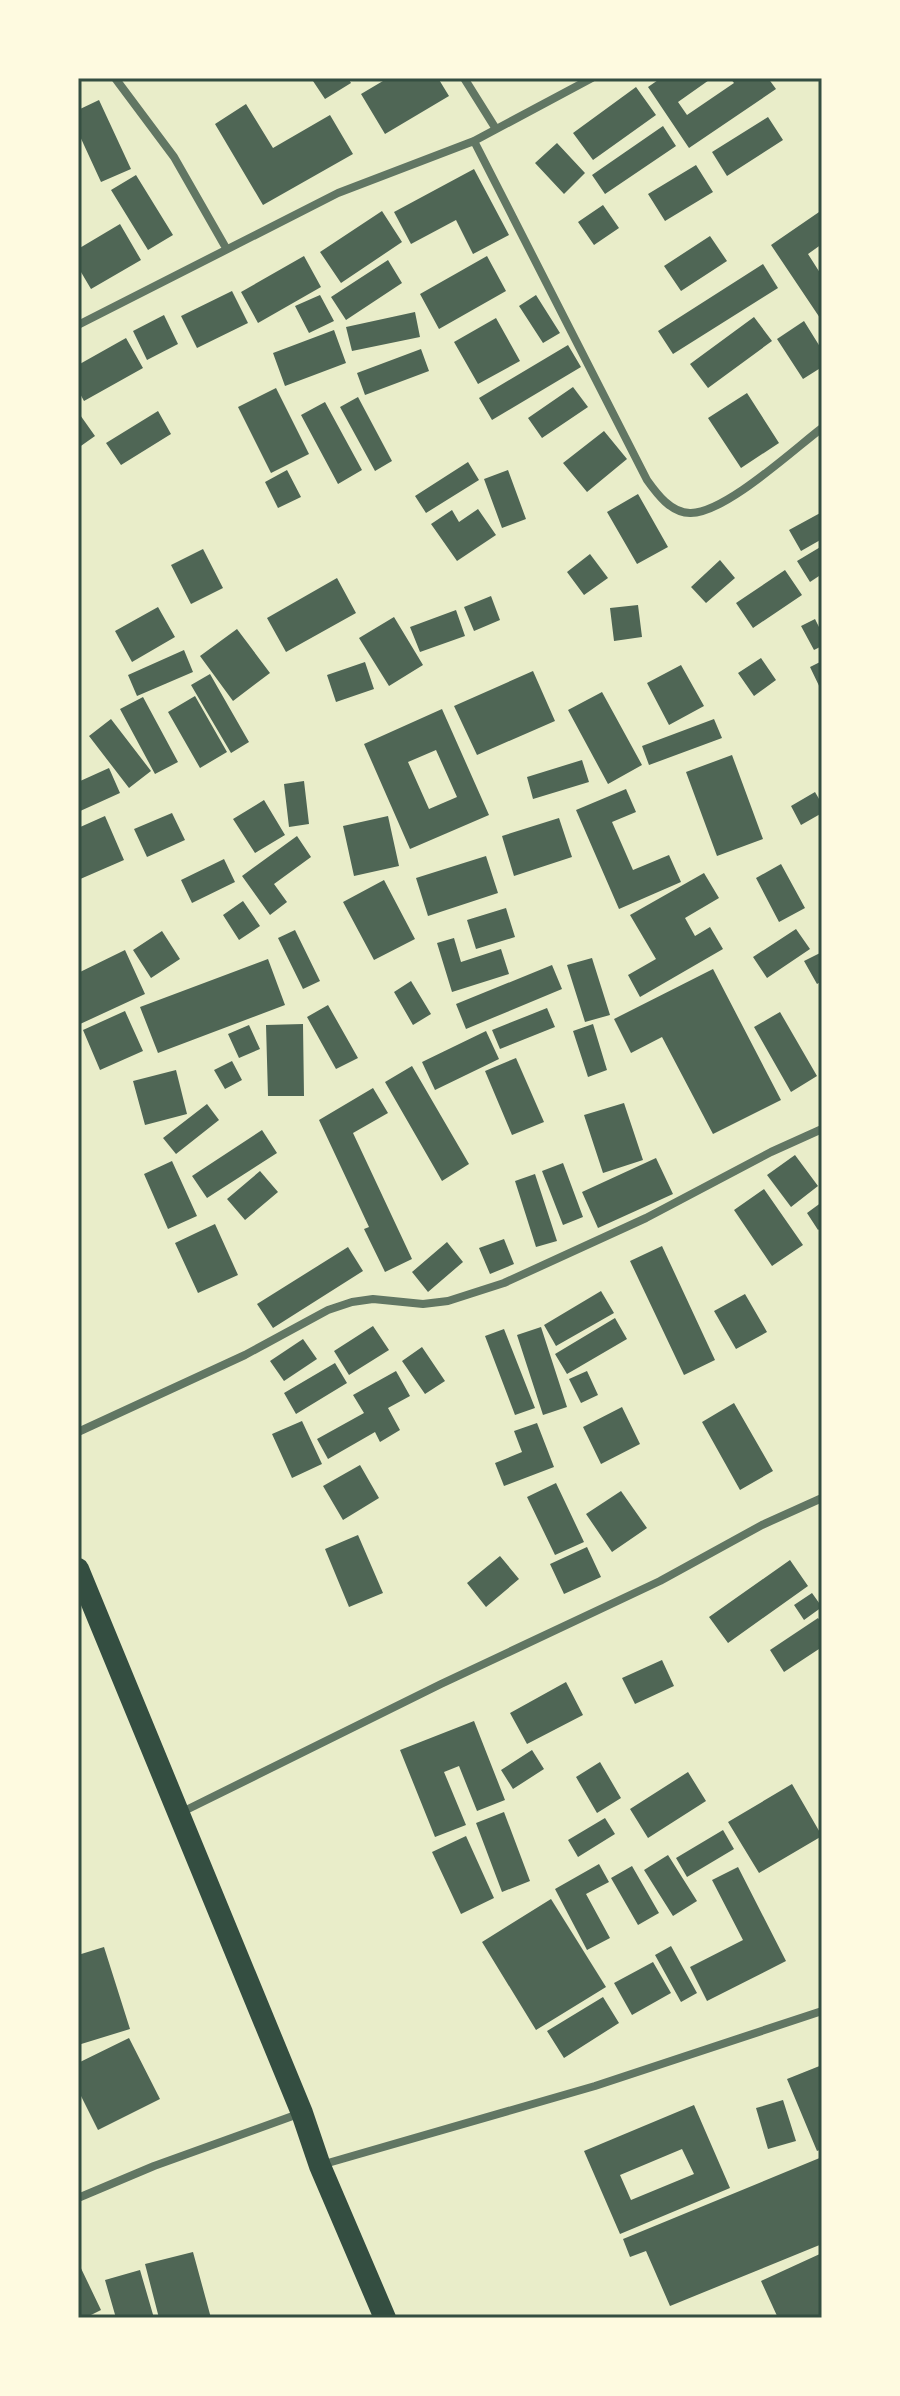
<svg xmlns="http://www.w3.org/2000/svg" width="900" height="2396" viewBox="0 0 900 2396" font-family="Roboto,sans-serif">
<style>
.building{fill:#4f6655;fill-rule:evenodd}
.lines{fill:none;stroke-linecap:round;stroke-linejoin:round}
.minor{stroke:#617663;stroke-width:8}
.trunk{stroke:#344e41;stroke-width:22}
.neatline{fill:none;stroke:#344e41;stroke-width:3}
</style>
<rect width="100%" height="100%" fill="#e9edc9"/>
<path class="building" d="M311 78H348L351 83 325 99Z
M388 78H438L449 96 385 134 361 94Z
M661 78H712L678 102 687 115 734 83 730 78H768L776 89 689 148 648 87Z
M636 87 656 115 593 160 573 133Z
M99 100 131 169 101 182 78 132V110Z
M246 104 273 148 330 115 353 154 263 205 215 124Z
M768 117 783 140 727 176 712 152Z
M663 126 676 146 605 194 592 175Z
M557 143 585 173 564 194 535 163Z
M696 165 713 192 665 221 648 194Z
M474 169 509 235 473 254 456 220 411 244 394 212Z
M136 175 173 235 148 250 111 190Z
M603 205 619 228 594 245 578 222Z
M822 210V244L808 254 822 276V321L771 245Z
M382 211 402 242 341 283 320 252Z
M120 224 141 260 91 289 78 267V249Z
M710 236 727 261 681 291 664 266Z
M304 256 321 287 258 323 241 292Z
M487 256 506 291 439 329 420 294Z
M388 260 402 283 346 320 331 297Z
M763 264 778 288 673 354 658 331Z
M232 291 248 323 197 348 181 316Z
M320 295 334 321 309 333 295 306Z
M536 295 560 333 543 343 519 306Z
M415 312 420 337 352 351 346 327Z
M164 315 178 344 147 360 133 331Z
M754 317 772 341 708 388 690 364Z
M496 318 520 361 478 384 454 342Z
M804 321 822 350V367L803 379 777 339Z
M334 330 346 363 285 386 273 353Z
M126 338 143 368 84 401 78 390V365Z
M568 345 581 367 492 420 479 398Z
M421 349 429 371 365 395 357 373Z
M573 387 588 407 542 438 528 418Z
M276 388 309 454 271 473 238 407Z
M747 393 779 443 741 468 708 418Z
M358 397 392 461 375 471 340 407Z
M325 402 362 470 338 484 301 415Z
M158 411 171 434 121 465 106 443Z
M78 412 95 436 78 448Z
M604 431 627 459 587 492 563 463Z
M468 462 479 480 426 513 415 496Z
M287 470 301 497 278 508 265 482Z
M508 470 526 519 502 528 484 479Z
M638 494 668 547 637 564 607 512Z
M478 509 496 535 457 561 431 524 452 510 459 522Z
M822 512V539L801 551 789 530Z
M822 546V574L810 582 797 561Z
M203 549 223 588 191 604 171 565Z
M590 554 608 578 584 595 567 572Z
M720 560 735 578 706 603 691 587Z
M785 570 802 595 753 628 736 603Z
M337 578 356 613 286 652 267 618Z
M491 596 500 620 474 631 464 607Z
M638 605 642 637 614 641 610 608Z
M158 607 175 637 132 662 115 631Z
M456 610 465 636 420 652 410 627Z
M394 617 423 665 389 686 359 638Z
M815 619 822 633V646L814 650 801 626Z
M237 629 270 673 233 701 200 656Z
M184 650 193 672 137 696 128 675Z
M761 658 776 680 754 696 738 673Z
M822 661V692L810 667Z
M365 662 374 689 336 702 327 675Z
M681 665 704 706 669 725 647 683Z
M533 671 555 721 477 755 454 706Z
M210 674 249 742 231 753 191 685Z
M602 692 642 765 608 784 568 710Z
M195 696 227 752 200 768 168 712Z
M143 697 178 762 155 774 120 709Z
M442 709 489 815 410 849 364 744ZM436 750 457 797 429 809 408 762Z
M111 719 151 771 129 788 89 736Z
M714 719 722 738 649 765 642 746Z
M732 755 763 839 717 856 686 772Z
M582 760 589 782 533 799 527 777Z
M109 768 120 793 78 812V782Z
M304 781 309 824 289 827 284 784Z
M626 789 636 812 612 822 633 870 669 855 681 882 619 909 576 810Z
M815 792 822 804V813L801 825 791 806Z
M264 800 285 835 255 853 233 819Z
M172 813 185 840 147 857 134 829Z
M105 816 124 860 78 880V828Z
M388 816 399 866 354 876 343 826Z
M559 818 572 857 514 876 502 836Z
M297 836 311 857 274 884 287 902 270 915 242 876Z
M486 856 498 893 428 916 416 878Z
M224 859 235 882 192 903 181 880Z
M781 864 805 908 779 922 756 878Z
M704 873 719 898 685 918 695 936 710 927 723 949 640 997 628 975 656 959 630 915Z
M384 880 415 939 374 960 343 902Z
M243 901 260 926 239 940 223 915Z
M506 908 515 937 476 949 467 920Z
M796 929 810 949 767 978 753 957Z
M295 930 320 981 303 989 278 938Z
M162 931 180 959 151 978 133 950Z
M454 938 461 962 501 949 509 974 452 992 437 943Z
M125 950 145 994 78 1025V973Z
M822 952V981L817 984 804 961Z
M592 958 610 1015 585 1022 567 965Z
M268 959 285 1005 158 1053 140 1007Z
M552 965 562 989 466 1029 456 1004Z
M713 969 781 1100 713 1134 662 1037 631 1053 614 1019Z
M411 981 431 1014 413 1025 394 992Z
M328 1005 358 1058 336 1069 307 1017Z
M547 1008 555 1027 500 1049 492 1030Z
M125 1011 143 1051 100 1070 83 1030Z
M780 1012 817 1076 791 1092 754 1027Z
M303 1024 304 1096H268L266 1025Z
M593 1024 607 1070 588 1077 573 1031Z
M249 1025 260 1049 239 1058 228 1034Z
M486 1031 499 1059 435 1090 422 1062Z
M516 1058 544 1122 512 1135 485 1071Z
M232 1061 242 1080 225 1089 214 1070Z
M412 1066 469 1164 442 1181 385 1082Z
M176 1070 187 1114 145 1125 133 1081Z
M373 1088 388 1113 353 1133 412 1259 385 1272 364 1229 369 1227 319 1120Z
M624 1103 643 1160 603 1173 584 1115Z
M207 1104 219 1120 176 1154 163 1138Z
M262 1130 277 1153 207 1198 192 1176Z
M795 1155 818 1186 791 1207 767 1175Z
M656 1158 673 1194 598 1228 582 1192Z
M172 1161 197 1216 168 1229 144 1174Z
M563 1163 583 1217 563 1225 542 1171Z
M260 1171 278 1192 245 1220 227 1199Z
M535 1174 557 1241 536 1247 515 1181Z
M764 1189 803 1245 772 1266 734 1210Z
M822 1202V1227L818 1230 807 1213Z
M215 1224 238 1275 198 1293 175 1243Z
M504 1239 514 1264 490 1274 479 1248Z
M447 1242 463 1262 428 1292 412 1272Z
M662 1246 715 1360 684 1375 630 1261Z
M348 1247 363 1271 273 1328 257 1304Z
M601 1291 614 1313 556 1346 544 1325Z
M745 1294 767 1332 736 1349 714 1311Z
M615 1318 627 1339 567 1374 555 1354Z
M373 1326 389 1350 349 1375 334 1351Z
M541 1327 567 1407 543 1415 517 1335Z
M504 1329 535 1408 515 1415 485 1336Z
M303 1339 317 1359 284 1381 270 1361Z
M422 1347 445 1381 425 1394 402 1361Z
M335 1363 347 1383 296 1414 284 1393Z
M396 1371 410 1396 388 1408 400 1430 380 1442 375 1432 328 1459 317 1439 364 1413 353 1395Z
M587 1371 598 1395 581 1403 569 1379Z
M734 1403 773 1471 740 1490 702 1422Z
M622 1407 640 1444 601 1464 583 1427Z
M302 1421 322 1464 292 1478 272 1434Z
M537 1423 554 1467 504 1486 495 1463 522 1452 514 1431Z
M360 1465 379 1498 343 1520 323 1486Z
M556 1483 584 1542 555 1555 527 1497Z
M621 1491 647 1528 612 1552 586 1514Z
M358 1535 383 1593 349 1607 325 1549Z
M587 1547 601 1577 564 1594 550 1564Z
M500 1556 519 1579 486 1607 467 1583Z
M790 1560 808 1586 728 1643 709 1617Z
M812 1593 822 1607 804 1620 794 1605Z
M818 1618 822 1624V1647L784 1672 770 1650Z
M662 1660 674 1686 635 1704 622 1678Z
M566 1682 583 1715 527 1744 510 1713Z
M474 1721 505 1800 477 1811 459 1766 444 1772 466 1825 435 1837 400 1750Z
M532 1750 544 1769 513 1789 501 1770Z
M600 1762 621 1798 597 1813 576 1777Z
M688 1772 706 1801 648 1838 630 1809Z
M792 1784 822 1836 759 1873 728 1822Z
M504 1812 530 1881 502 1892 476 1823Z
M605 1818 615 1834 578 1857 568 1840Z
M723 1830 734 1849 687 1877 676 1858Z
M466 1836 494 1898 461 1914 432 1852Z
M668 1855 697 1901 673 1916 644 1870Z
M599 1864 609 1882 586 1894 610 1938 587 1950 555 1889Z
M632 1866 659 1913 638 1925 611 1878Z
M738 1867 786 1961 707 2001 690 1967 743 1940 712 1880Z
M551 1899 606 1987 536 2030 482 1942Z
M671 1946 697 1993 681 2002 655 1955Z
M104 1947 130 2029 78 2045V1955Z
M653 1962 671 1993 632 2015 614 1983Z
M603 1997 619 2023 564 2058 547 2031Z
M129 2038 160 2099 98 2130 78 2090V2063Z
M822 2065V2149L817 2151 787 2079Z
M783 2100 796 2141 768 2149 756 2108Z
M694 2105 730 2188 620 2234 584 2151ZM682 2149 694 2174 631 2200 620 2175Z
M822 2157V2244L670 2306 646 2251 630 2257 623 2239Z
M193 2252 211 2318H159L145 2264Z
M822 2253V2318H778L761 2281Z
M78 2262 101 2310 85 2318H78Z
M140 2270 154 2318H116L105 2280Z"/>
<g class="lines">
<path class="minor" d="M115 78 174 157 226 248
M464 78 496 129
M474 141 647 480C657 494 671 513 690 513 724 514 793 450 822 428
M78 325 338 193 474 141 592 78
M78 1432 245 1355 328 1310 352 1302 373 1299 423 1304 448 1301 504 1283 646 1218 771 1152 822 1129
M180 1813 441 1684 660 1581 762 1525 822 1498
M321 2165 595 2086 822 2011
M78 2198 154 2166 301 2113"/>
<path class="trunk" d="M78 1569 302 2113 320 2166 385 2318"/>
</g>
<rect width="900" height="2396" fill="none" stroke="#fefae0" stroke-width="160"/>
<rect x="80" y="80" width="740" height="2236" class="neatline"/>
</svg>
